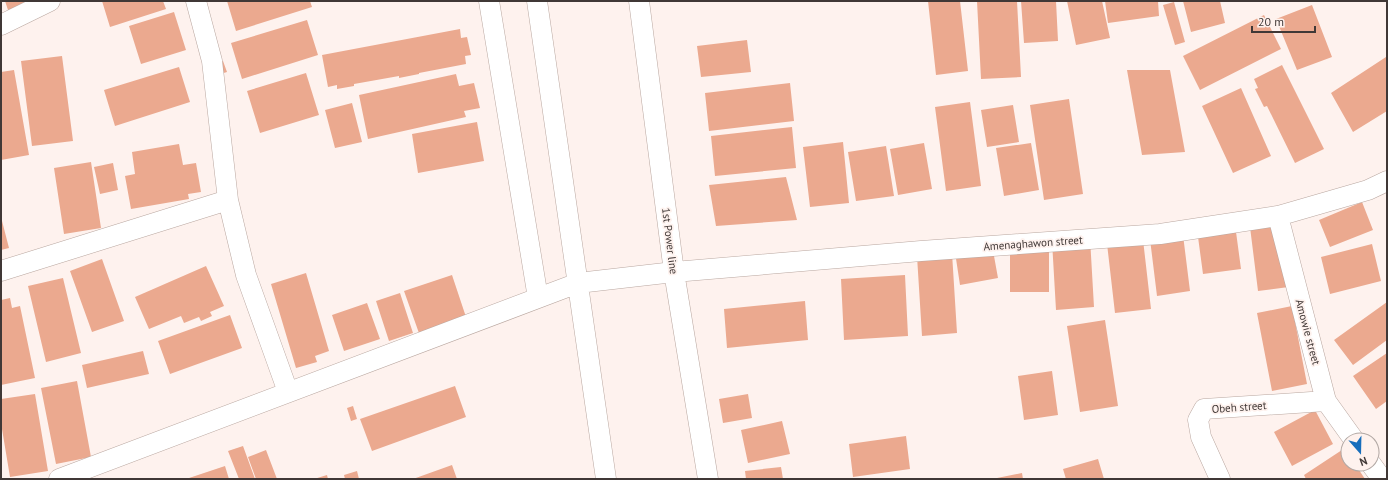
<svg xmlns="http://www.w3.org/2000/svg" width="1388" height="480" viewBox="0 0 1388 480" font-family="'PT Sans',sans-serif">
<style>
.building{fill:#eba98f}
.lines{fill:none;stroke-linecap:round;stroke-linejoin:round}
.minor-casing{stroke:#b9a7a0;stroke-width:21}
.minor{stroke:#fff;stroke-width:20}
.labels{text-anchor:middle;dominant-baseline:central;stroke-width:3.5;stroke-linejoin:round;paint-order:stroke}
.street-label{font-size:11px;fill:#403836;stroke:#fef2ee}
</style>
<rect width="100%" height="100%" fill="#fef2ee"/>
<path class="building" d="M5 1H34L8 10Z
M102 1H163L166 9 110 27Z
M227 1H310L312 7 236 31Z
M928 1H960L968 71 936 75Z
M977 1H1017L1021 77 981 79Z
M1021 1H1056L1058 41 1024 43Z
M1067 1H1102L1110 38 1076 45Z
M1105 1H1158L1159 16 1108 23Z
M1183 1H1220L1225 23 1191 32Z
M1174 2 1185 42 1175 45 1163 5Z
M1312 5 1332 57 1297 70 1276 19Z
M174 12 186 50 141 64 129 26Z
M1264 15 1281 49 1200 90 1183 56Z
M307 20 318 55 242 79 231 43Z
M460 29 461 38 467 37 471 55 465 56 466 64 419 73V74L399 78V76L354 84V86L337 89V85L328 87 322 55Z
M747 40 751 72 701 77 697 46Z
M62 56 73 141 32 146 21 61Z
M1386 57 1387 58V111L1353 132 1331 93Z
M223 61 227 72 217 75 214 64Z
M1282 65 1324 149 1295 163 1267 106 1264 107 1255 89 1258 88 1254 79Z
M179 67 190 102 115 126 104 90Z
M14 70 29 155 1 160V72Z
M1127 70H1170L1185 152 1142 155Z
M306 73 319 115 260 133 247 91Z
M456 74 459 86 474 83 480 108 464 111 466 117 368 139 359 95Z
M790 83 794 121 709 131 705 93Z
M1241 88 1271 156 1233 173 1202 106Z
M1069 99 1083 194 1044 200 1030 105Z
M970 102 981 186 946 191 935 107Z
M352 103 362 142 335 148 325 110Z
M1013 105 1019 142 987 147 981 110Z
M477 122 484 161 418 173 412 134Z
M792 127 796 168 715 176 711 136Z
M843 142 849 203 810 207 803 147Z
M924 143 932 189 898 195 890 149Z
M1031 143 1039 190 1004 196 996 148Z
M179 144 183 165 196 163 201 192 188 194 189 199 131 209 125 176 135 174 132 152Z
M886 146 894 196 856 201 848 152Z
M91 162 101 228 64 234 54 168Z
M113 163 118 190 100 194 94 167Z
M786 177 797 220 716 226 709 185Z
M1362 202 1373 230 1330 247 1319 220Z
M1287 214 1296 286 1258 291 1249 219Z
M1 217 9 248 1 250Z
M1234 217 1241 269 1203 274 1196 222Z
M1182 227 1190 291 1157 296 1149 231Z
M1142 231 1151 309 1115 313 1106 235Z
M1090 238 1094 307 1056 310 1052 241Z
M1372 244 1381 281 1330 294 1321 257Z
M992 245 998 278 960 285 955 252Z
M1010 245H1049V292H1010Z
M952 253 957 333 922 336 917 256Z
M102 259 124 321 92 332 70 271Z
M206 266 224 306 210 312 212 316 201 321 199 317 184 323 181 316 149 329 135 297Z
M306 273 329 351 315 356 317 362 296 368 271 284Z
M452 275 467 320 420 336 404 291Z
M905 275 908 336 844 340 841 279Z
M63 278 81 353 46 362 28 286Z
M400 293 413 333 389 341 376 301Z
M10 298 12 308 20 306 35 378 1 385V300Z
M805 301 808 340 727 348 724 309Z
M1387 302V340L1353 365 1334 340Z
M367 303 380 339 344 351 332 315Z
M1292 306 1307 384 1272 391 1257 313Z
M230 315 242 348 170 374 158 341Z
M1105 320 1118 406 1080 412 1067 326Z
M143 351 149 374 87 388 82 365Z
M1387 353V401L1376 409 1353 376Z
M1052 371 1058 415 1024 420 1018 376Z
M77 381 91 457 56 464 41 388Z
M455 386 466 417 372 451 360 419Z
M35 394 48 471 10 477 1 423V399Z
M748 394 752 418 723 423 719 399Z
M353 406 357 419 351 421 347 408Z
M1315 410 1333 444 1292 466 1274 432Z
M782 421 790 454 748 463 741 430Z
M906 436 910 469 853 477 849 444Z
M243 446 255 479H239L228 451Z
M1345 448 1348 453V464H1355L1365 479H1306L1304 475Z
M266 450 277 479H256L248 457Z
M1098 459 1104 479H1066L1063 469Z
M452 465 457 479H413Z
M225 466 229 479H186Z
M781 467 783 479H746L745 471Z
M357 471 359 479H345L344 475Z
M1022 473 1023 479H997V478Z
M327 475 328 479H314Z"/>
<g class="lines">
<defs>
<path id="minor" d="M196 1 212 61 228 200 246 275 288 392
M489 1 538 298
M537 1 606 479
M639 1 674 272 708 479
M1 25 50 1
M1278 216 1326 401 1354 440
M1 271 228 200
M1371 464 1382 479
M59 479 578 283 674 272 921 251 1160 234 1278 216 1368 190 1387 181
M1220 479 1201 437 1198 420 1204 409 1326 401"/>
</defs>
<use href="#minor" class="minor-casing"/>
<use href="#minor" class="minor"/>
</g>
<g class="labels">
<g class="street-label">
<text transform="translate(670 241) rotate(83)">1st Power line</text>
<text transform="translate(1033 243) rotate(-4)">Amenaghawon street</text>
<text transform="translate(1308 332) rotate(75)">Amowie street</text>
<text transform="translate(1239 407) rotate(-4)">Obeh street</text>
</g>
</g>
<rect width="1388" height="480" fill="none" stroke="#403836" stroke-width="4"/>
<g transform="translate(1360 452) rotate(160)"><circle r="19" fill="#fef2ee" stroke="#b2a8a4"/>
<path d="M0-3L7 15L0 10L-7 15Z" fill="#176ebc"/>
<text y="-6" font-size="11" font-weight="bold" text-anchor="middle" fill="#403836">N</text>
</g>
<path d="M1252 26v6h63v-6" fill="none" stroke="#403836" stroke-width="2"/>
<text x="1258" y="26" font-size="12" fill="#403836" stroke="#fef2ee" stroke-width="3" paint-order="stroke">20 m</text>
</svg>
